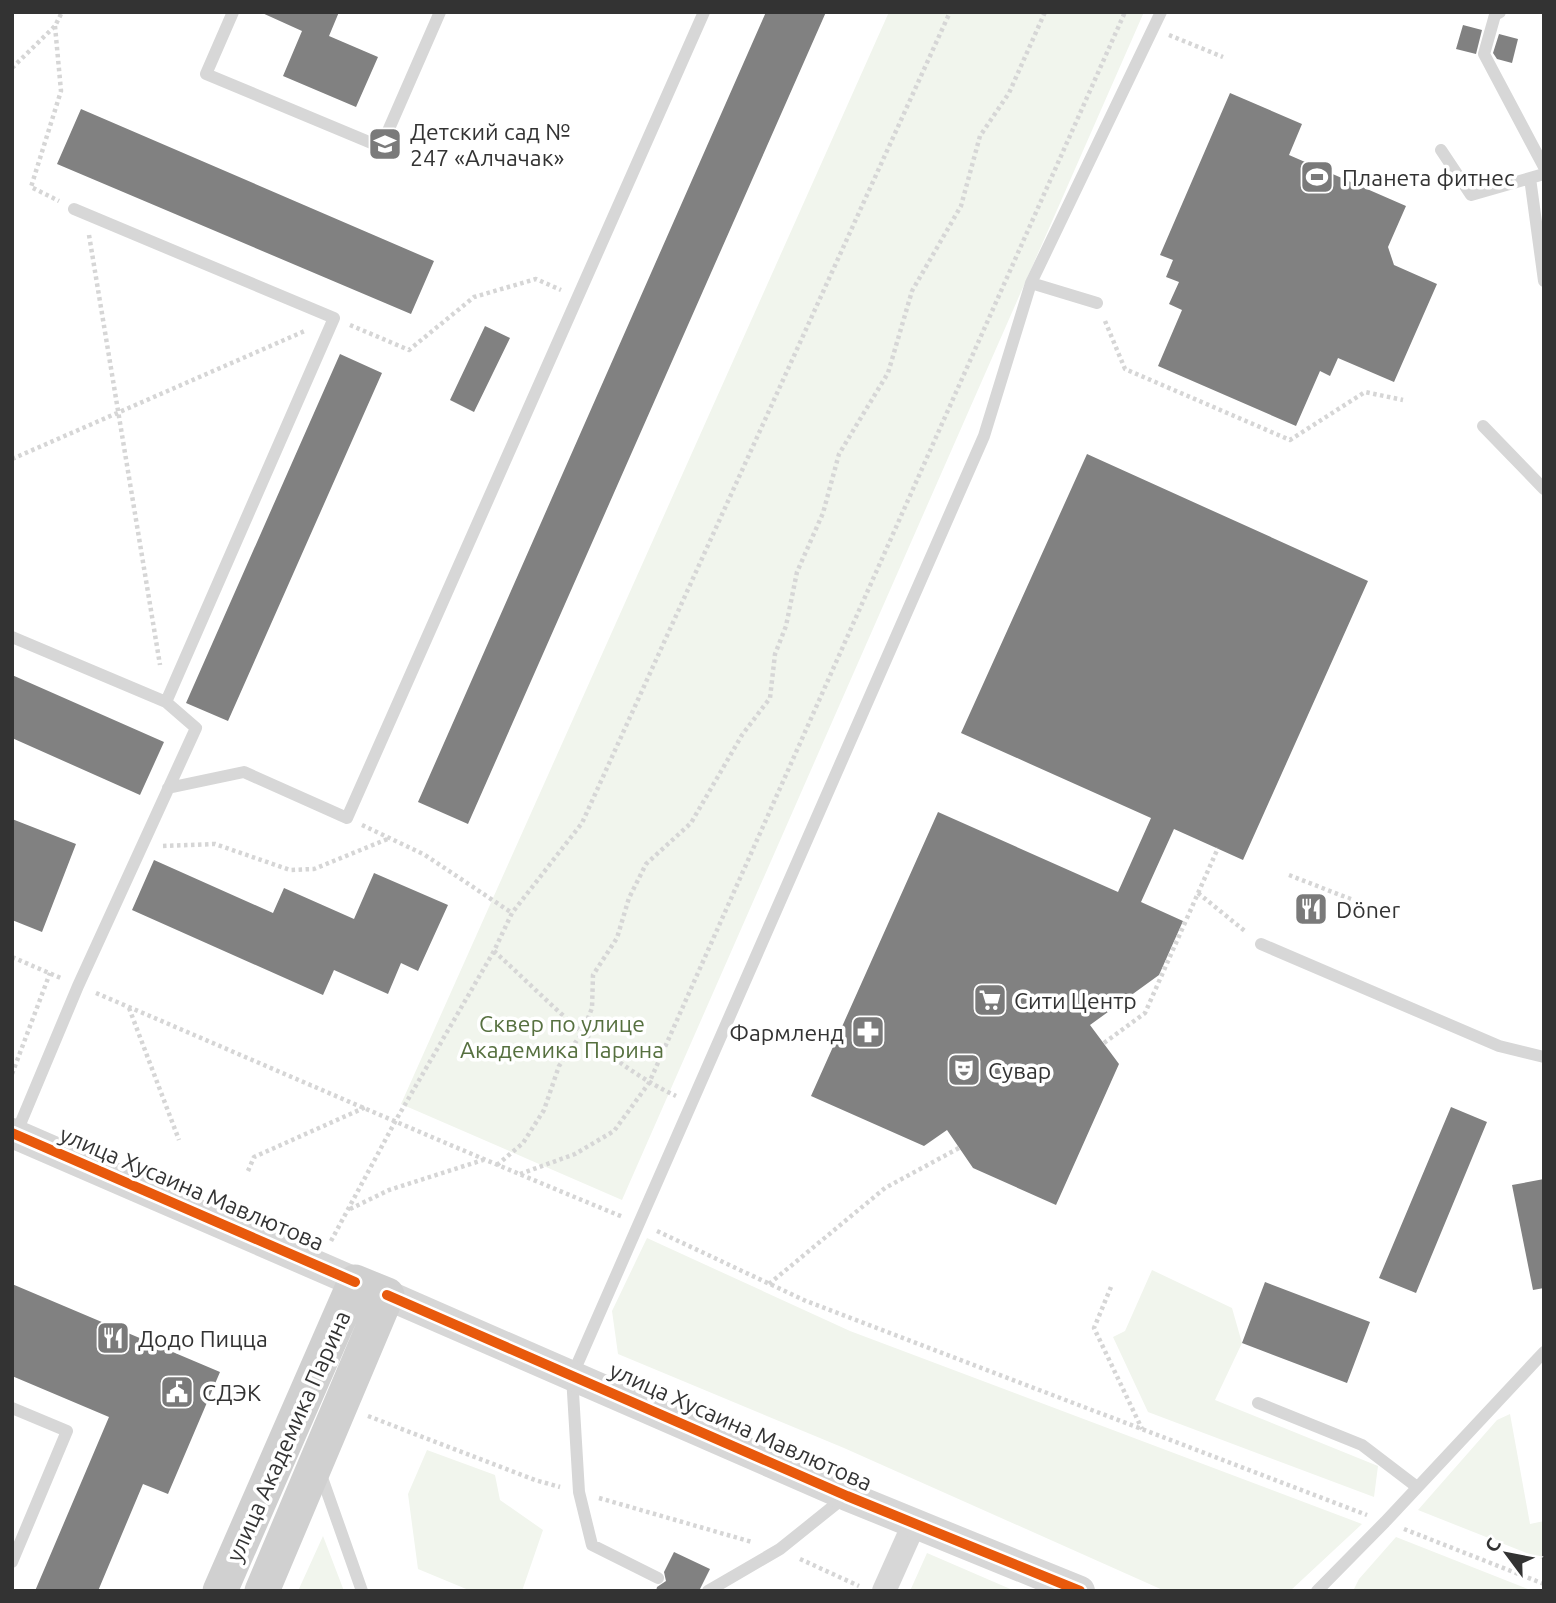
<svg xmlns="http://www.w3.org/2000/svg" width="1556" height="1603" viewBox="0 0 1556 1603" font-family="Ubuntu,sans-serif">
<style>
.green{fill:#f1f5ed}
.building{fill:#818181}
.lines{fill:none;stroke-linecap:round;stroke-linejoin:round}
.path{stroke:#d6d6d6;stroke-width:4.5;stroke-dasharray:3.5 3.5;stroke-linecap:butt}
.service{stroke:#d7d7d7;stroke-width:12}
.minor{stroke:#d7d7d7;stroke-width:24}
.tertiary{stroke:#d7d7d7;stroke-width:30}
.secondary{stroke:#d0d0d0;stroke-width:35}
.cycleway-casing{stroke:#fff;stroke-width:15}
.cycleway{stroke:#e8590c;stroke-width:10}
.labels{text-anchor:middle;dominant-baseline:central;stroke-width:7;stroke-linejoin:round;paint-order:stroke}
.poi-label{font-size:23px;fill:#333;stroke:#fff;text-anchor:start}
.park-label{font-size:23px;fill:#56703f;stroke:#fff}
.street-label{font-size:23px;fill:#333;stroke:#fff}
</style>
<rect width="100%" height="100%" fill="#fff"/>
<path class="green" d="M889 12H1144L622 1200 401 1104Z
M647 1238 850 1331 1362 1524 1290 1591H1165L844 1448 618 1354 612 1311Z
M1152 1270 1232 1308 1242 1343 1215 1400 1378 1466 1374 1497 1148 1412 1113 1337 1125 1331Z
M1510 1414 1530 1524 1544 1521V1560L1418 1510 1497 1420Z
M427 1450 495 1475 500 1500 543 1530 522 1591H471L418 1569 408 1494Z
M323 1536 344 1591H298Z
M1396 1537 1533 1591H1353L1359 1579Z
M927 1553 1015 1591H910Z"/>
<path class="building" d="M260 12H339L329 36 378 57 356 107 283 76 302 31Z
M766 12H826L468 824 418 802Z
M1463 25 1482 30 1476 54 1456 49Z
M1499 34 1518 39 1512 63 1497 59 1493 53Z
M1230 93 1302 124 1289 155 1406 206 1388 247 1394 265 1437 284 1394 382 1338 358 1330 376 1320 371 1296 426 1158 366 1182 310 1169 304 1179 282 1166 277 1173 260 1160 255Z
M81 109 434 261 411 314 57 164Z
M485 326 510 338 474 412 450 400Z
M340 354 382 373 228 721 186 703Z
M1087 454 1368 581 1243 860 1174 829 1141 902 1183 921 1159 975 1090 1025 1119 1064 1056 1205 973 1168 947 1130 924 1146 811 1096 938 812 1118 892 1151 818 961 733Z
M12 675 164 742 140 795 12 738Z
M12 819 76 844 42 932 12 920Z
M154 860 273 913 284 888 354 919 374 873 448 905 418 971 401 963 388 994 334 970 323 995 132 910Z
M1451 1107 1487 1122 1416 1293 1379 1278Z
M1544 1179V1288L1533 1290 1512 1185Z
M1265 1282 1370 1322 1347 1383 1242 1343Z
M12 1284 220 1372 168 1494 143 1484 98 1591H35L109 1417 12 1376Z
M674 1552 710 1569 699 1591H656L657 1587 666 1581 664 1572Z"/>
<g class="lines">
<path class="path" d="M55 26 61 91 31 187 59 201
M1169 35 1223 57
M12 68 55 26 62 12
M89 235 160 665
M1105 321 1125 369 1290 440 1365 392 1403 400
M350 325 409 350 474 297 536 279 561 290
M12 459 307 330
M362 825 425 855 512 913
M163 846 215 844 290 870 314 869 390 838
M1289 875 1353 900
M1198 893 1246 932
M494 951C551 1003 606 1063 676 1096
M12 957 63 979
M96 993C272 1068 447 1145 623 1217
M129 1008 179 1140
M1104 1043 1145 1013 1218 848
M12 1074 50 973
M497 1165 523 1143 544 1110 559 1066 582 1033 592 1008 593 975 617 938 629 898 646 864 691 823 742 735 770 698 775 654 786 626 797 572 823 513 839 454 888 373 912 291 961 206 980 136 1009 93 1045 12
M248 1171 254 1157 366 1107
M520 1174 575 1154 614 1131 649 1083 1125 12
M350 1209 389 1190 483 1160
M657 1231 806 1301 1367 1515
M331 1241 396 1120 494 951 512 913 582 823 950 12
M769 1284 885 1188 959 1148
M1111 1287 1094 1328 1142 1429
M368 1416 535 1480 560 1487
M599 1498 752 1542
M1404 1529 1544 1584
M800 1559 859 1586"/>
<path class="service" d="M233 12 206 74 381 147 440 12
M1500 12 1495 15 1484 54 1544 167
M1441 150 1471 195 1544 174
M1530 178 1544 281
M74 209 334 318 166 702
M1031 283 1097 303
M1483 426 1544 489
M12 637 166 702 196 728 78 986 16 1134
M168 788 244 772 347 818 704 12
M1261 944 1499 1046 1544 1057
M1258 1403 1362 1445 1417 1487
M12 1408 67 1431 12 1562
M320 1472 362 1591
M658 1578 592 1545 579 1492 572 1376 984 436 1031 283 1161 12
M708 1591 780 1549 846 1496
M1317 1591 1385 1522 1544 1352"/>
<path class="minor" d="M884 1591 914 1524"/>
<path class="tertiary" d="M12 1133 355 1282
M387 1295 847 1496 1080 1591"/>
<path class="secondary" d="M220 1591 355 1282 387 1295 262 1591"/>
<defs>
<path id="cycleway" d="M12 1133 355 1282
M387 1295 847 1496 1080 1591"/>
</defs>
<use href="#cycleway" class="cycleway-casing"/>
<use href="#cycleway" class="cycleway"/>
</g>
<defs>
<symbol id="school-square" viewBox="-11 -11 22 22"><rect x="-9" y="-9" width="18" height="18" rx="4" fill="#7a7a7a" stroke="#fff"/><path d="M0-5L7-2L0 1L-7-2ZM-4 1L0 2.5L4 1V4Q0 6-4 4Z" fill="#fff"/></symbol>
<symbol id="stadium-square" viewBox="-11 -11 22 22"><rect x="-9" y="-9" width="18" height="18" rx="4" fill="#7a7a7a" stroke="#fff"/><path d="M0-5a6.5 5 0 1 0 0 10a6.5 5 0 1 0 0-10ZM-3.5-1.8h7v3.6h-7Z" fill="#fff"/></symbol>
<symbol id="restaurant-square" viewBox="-11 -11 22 22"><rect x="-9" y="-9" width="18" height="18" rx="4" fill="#7a7a7a" stroke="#fff"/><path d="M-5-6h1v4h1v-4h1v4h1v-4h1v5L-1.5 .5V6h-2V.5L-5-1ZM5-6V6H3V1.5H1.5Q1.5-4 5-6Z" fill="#fff"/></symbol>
<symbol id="supermarket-square" viewBox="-11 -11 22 22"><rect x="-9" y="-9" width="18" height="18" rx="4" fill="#7a7a7a" stroke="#fff"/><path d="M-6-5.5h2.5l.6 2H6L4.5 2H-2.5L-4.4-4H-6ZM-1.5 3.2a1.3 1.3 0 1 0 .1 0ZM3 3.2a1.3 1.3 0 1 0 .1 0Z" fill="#fff"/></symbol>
<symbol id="pharmacy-square" viewBox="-11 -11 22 22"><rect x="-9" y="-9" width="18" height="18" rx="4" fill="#7a7a7a" stroke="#fff"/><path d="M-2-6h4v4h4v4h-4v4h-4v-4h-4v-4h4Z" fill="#fff"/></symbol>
<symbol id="theatre-square" viewBox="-11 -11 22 22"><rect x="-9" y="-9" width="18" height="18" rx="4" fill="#7a7a7a" stroke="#fff"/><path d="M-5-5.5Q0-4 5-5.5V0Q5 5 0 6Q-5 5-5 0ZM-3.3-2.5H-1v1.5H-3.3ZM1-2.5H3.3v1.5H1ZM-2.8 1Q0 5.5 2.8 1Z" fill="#fff"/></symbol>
<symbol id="civic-square" viewBox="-11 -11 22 22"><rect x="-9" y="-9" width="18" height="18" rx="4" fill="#7a7a7a" stroke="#fff"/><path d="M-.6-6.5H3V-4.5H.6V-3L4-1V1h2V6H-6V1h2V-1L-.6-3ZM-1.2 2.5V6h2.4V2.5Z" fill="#fff"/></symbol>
</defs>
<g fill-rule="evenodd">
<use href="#school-square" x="366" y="125" width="38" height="38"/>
<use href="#stadium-square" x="1298" y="158" width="38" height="38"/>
<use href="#restaurant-square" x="1292" y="890" width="38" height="38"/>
<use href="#supermarket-square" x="971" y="981" width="38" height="38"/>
<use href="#pharmacy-square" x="849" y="1013" width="38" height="38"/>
<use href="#theatre-square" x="945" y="1051" width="38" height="38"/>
<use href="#restaurant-square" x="94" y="1319" width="38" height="38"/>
<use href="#civic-square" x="158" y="1373" width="38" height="38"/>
</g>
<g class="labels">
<g class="poi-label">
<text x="410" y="131">Детский сад №<tspan x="410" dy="26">247 «Алчачак»</tspan></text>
<text x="1342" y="177">Планета фитнес</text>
<text x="1336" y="909">Döner</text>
<text x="1014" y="1000">Сити Центр</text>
<text x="844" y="1032" text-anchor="end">Фармленд</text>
<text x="988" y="1070">Сувар</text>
<text x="138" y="1338">Додо Пицца</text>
<text x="202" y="1392">СДЭК</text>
</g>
<g class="park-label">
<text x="562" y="1023">Сквер по улице<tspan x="562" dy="26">Академика Парина</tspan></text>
</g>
<g class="street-label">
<text transform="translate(192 1188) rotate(23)">улица Хусаина Мавлютова</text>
<text transform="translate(741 1426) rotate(24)">улица Хусаина Мавлютова</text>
<text transform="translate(288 1436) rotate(-66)">улица Академика Парина</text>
</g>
</g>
<rect width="1556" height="1603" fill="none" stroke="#333333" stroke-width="28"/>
<g transform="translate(1507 1554) rotate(302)" stroke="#ffffff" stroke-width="5" paint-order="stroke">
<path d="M0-5L12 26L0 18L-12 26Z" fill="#333333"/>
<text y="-10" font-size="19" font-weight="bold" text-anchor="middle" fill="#333333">С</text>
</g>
</svg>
